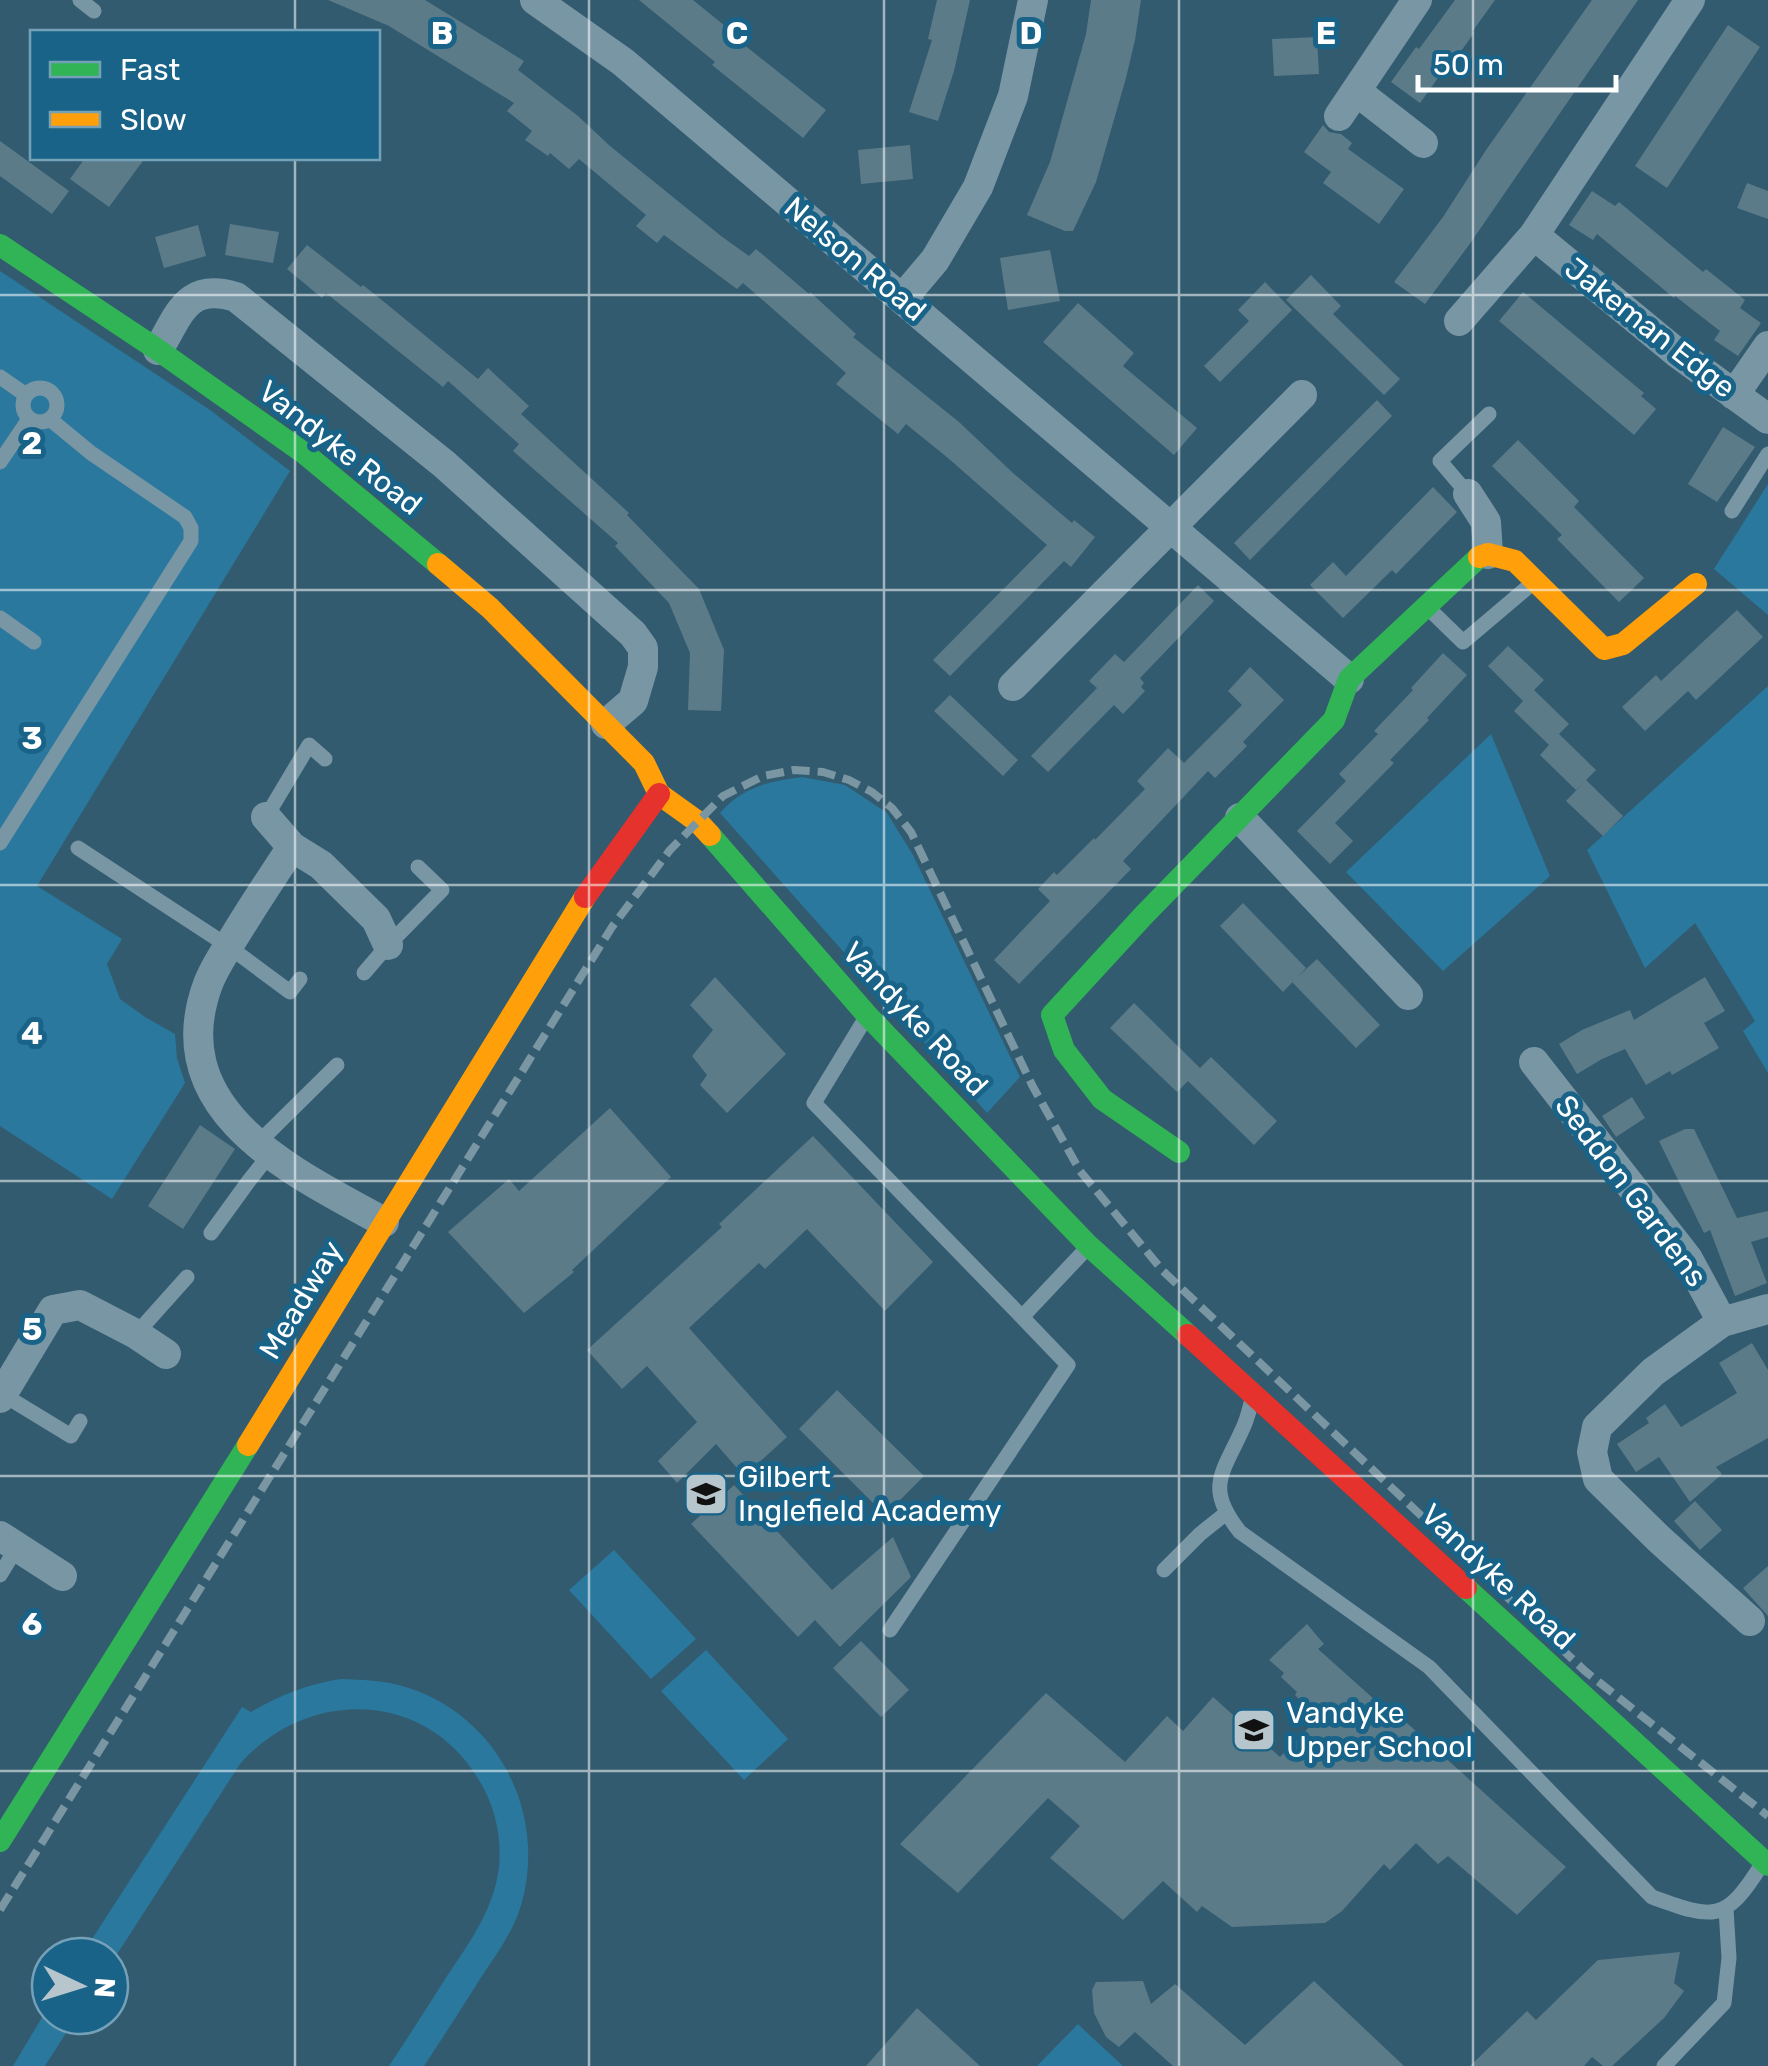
<svg xmlns="http://www.w3.org/2000/svg" width="1768" height="2066" viewBox="0 0 1768 2066" font-family="Rubik,sans-serif">
<style>
.green{fill:#2a789e}
.building{fill:#5c7b89}
.lines{fill:none;stroke-linecap:round;stroke-linejoin:round}
.lane{stroke:#7996a5;stroke-width:15}
.street{stroke:#7996a5;stroke-width:30}
.fast{stroke:#30b455;stroke-width:22}
.slow{stroke:#ff9f0a;stroke-width:22}
.jam{stroke:#e5322d;stroke-width:22}
.rail{stroke:#7a96a3;stroke-width:8;stroke-dasharray:18 8;stroke-linecap:butt}
.grid{fill:none;stroke:#fff;stroke-width:2.5;stroke-opacity:0.55}
.labels{text-anchor:middle;dominant-baseline:central;stroke-width:10;stroke-linejoin:round;paint-order:stroke}
.street-label{font-size:30px;fill:#fff;stroke:#196388}
.poi-label{font-size:30px;fill:#fff;stroke:#196388;text-anchor:start}
.grid-label{font-size:32px;text-anchor:middle;font-weight:bold;fill:#fff;stroke:#196388;stroke-width:10;stroke-linejoin:round;paint-order:stroke}
</style>
<rect width="100%" height="100%" fill="#325b6f"/>
<path class="green" d="M0 271 210 410 290 471 37 886 122 939 107 964 120 999 145 1017 175 1034 177 1058 185 1083 112 1199 0 1126Z
M1768 484V615L1714 569Z
M1768 686V1073L1743 1031 1755 1021 1695 923 1645 968 1587 850Z
M1491 734 1550 876 1443 971 1346 872Z
M802 777 845 785 887 813 913 855 1020 1077 987 1113 720 813C742 787 770 781 802 777Z
M614 1550 696 1639 651 1679 569 1590Z
M706 1650 788 1739 744 1780 661 1691Z
M341 1679C362 1680 382 1680 402 1686 495 1712 547 1810 522 1902 515 1929 497 1953 482 1976 463 2006 444 2036 424 2066H389C409 2036 428 2006 447 1976 470 1942 494 1909 499 1867 502 1837 495 1806 479 1780 425 1689 307 1688 240 1764L110 1965V1956H81L242 1707 251 1712C280 1695 308 1684 341 1679Z
M50 2004V2016H77L45 2066H13Z
M1078 2024 1082 2028 1123 2066H1037Z"/>
<path class="building" d="M328 0H425L524 61 518 70 578 116 610 146 721 236 749 256 756 249 809 294 810 292 856 334 853 337 959 422 1013 473 1072 523 1074 520 1095 537 1071 567 1064 561 950 676 933 660 1047 545 948 458 906 424 898 434 836 384 846 373 743 283 737 289 664 235 657 243 636 226 646 215 579 159 569 169 550 153 548 156 525 140 532 131 507 111 514 103 389 26Z
M639 0H693L725 26 723 28 826 110 803 138 712 65 715 62Z
M937 0H970L954 71 938 121 909 112 932 40 928 39Z
M1091 0H1141L1135 40 1126 78 1096 182 1073 231H1065L1027 215 1050 162 1086 34Z
M1455 0H1495L1472 32 1474 33 1464 47 1447 70 1445 68 1420 103 1391 82 1416 47 1419 49Z
M1592 0H1638L1469 245 1425 304 1394 282 1443 217 1486 150Z
M1728 25 1760 47 1667 188 1635 166Z
M1317 37 1319 74 1274 76 1272 39Z
M1323 125 1329 132 1341 134 1352 143 1348 149 1404 189 1379 224 1323 183 1331 172 1304 152Z
M0 141 69 191 52 214 0 176Z
M910 145 913 179 861 184 858 150Z
M85 158H145L109 207 70 179Z
M1747 183 1768 191V219L1737 208Z
M1592 191 1615 206 1619 202 1703 272 1706 269 1745 300 1740 308 1761 323 1738 356 1714 340 1720 331 1675 296 1674 298 1597 234 1593 240 1569 225Z
M230 224 279 232 273 263 225 255Z
M198 225 206 256 164 268 155 237Z
M307 245 361 287 363 285 383 301 478 379 488 368 529 406 521 414 629 513 627 515 699 589 724 650 721 711 688 710 690 653 669 603 615 546 618 543 513 451 519 444 448 381 443 387 326 293 322 298 287 269Z
M1050 250 1060 301 1008 310 1000 258Z
M1311 275 1341 306 1333 314 1400 379 1384 395 1286 300Z
M1265 282 1292 310 1220 382 1204 366 1249 321 1238 310Z
M1523 292 1644 393 1641 396 1656 409 1634 435 1499 321Z
M1078 303 1134 353 1123 366 1197 428 1174 455 1043 342Z
M1377 400 1392 416 1250 560 1234 543Z
M1723 427 1755 447 1717 502 1688 484Z
M1518 440 1579 501 1574 507 1644 578 1619 602 1557 539 1562 535 1492 466Z
M1433 487 1457 512 1396 574 1392 570 1343 618 1310 585 1333 562 1346 576Z
M1198 585 1214 601 1140 678 1144 683 1141 687 1145 691 1123 714 1114 705 1048 772 1031 756 1097 688 1089 681 1115 654 1124 662Z
M1737 610 1763 637 1696 700 1688 691 1645 731 1622 707 1656 675 1661 681Z
M1508 646 1544 680 1532 692 1534 690 1569 724 1559 734 1596 770 1576 790 1540 755 1549 745 1514 711 1523 701 1488 666Z
M1443 653 1467 675 1427 718 1429 720 1390 760 1394 763 1335 823 1353 841 1330 864 1297 831 1346 781 1339 774 1378 734 1374 731 1413 690 1411 688Z
M1250 667 1284 700 1243 742 1247 746 1215 778 1208 771 1123 861 1131 869 1019 984 994 960 1050 901 1038 889 1054 872 1057 875 1094 838 1095 840 1145 789 1137 781 1168 748 1184 763 1242 705 1228 691Z
M950 695 1018 760 1003 776 934 711Z
M1586 780 1623 816 1603 836 1566 801Z
M1243 903 1306 968 1283 992 1220 926Z
M1317 959 1380 1025 1356 1048 1292 982Z
M715 977 786 1054 727 1113 700 1085 707 1075 692 1056 713 1030 690 1005Z
M1705 977 1725 1011 1704 1023 1719 1048 1672 1075 1670 1071 1646 1085 1625 1049 1602 1059 1577 1074 1559 1044 1582 1030 1630 1010 1634 1020Z
M1134 1003 1200 1068 1211 1057 1277 1121 1254 1145 1188 1081 1177 1092 1110 1028Z
M1632 1097 1645 1118 1616 1137 1602 1116Z
M610 1108 671 1177 572 1270 574 1272 524 1313 448 1232 509 1179 519 1191Z
M200 1125 235 1149 183 1229 148 1206Z
M1685 1129H1694L1737 1218 1768 1211V1237L1751 1242 1767 1283 1735 1296 1710 1230 1704 1233 1659 1141Z
M813 1136 933 1262 885 1311 807 1229 765 1269 759 1263 689 1328 787 1437 744 1476 716 1444 677 1483 658 1461 697 1422 647 1366 622 1389 587 1350 722 1227 719 1224Z
M1752 1343 1768 1370V1438L1716 1467 1722 1474 1690 1502 1659 1457 1636 1472 1617 1444 1649 1423 1646 1418 1665 1404 1681 1427 1737 1393 1719 1363Z
M837 1390 924 1476 885 1515 799 1429Z
M734 1485 832 1590 893 1537 911 1577 840 1647 815 1620 798 1637 691 1524Z
M1695 1501 1722 1530 1700 1550 1674 1521Z
M1768 1566V1616L1743 1588Z
M1307 1624 1324 1644 1318 1649 1394 1717 1397 1714 1566 1867 1517 1915 1448 1856 1438 1864 1416 1843 1390 1870 1384 1864 1342 1911 1325 1923 1232 1927 1202 1906 1197 1912 1163 1881 1123 1920 1050 1858 1080 1826 1048 1798 958 1893 900 1844 1046 1693 1125 1762 1167 1716 1183 1731 1213 1697 1280 1757 1318 1718 1295 1695 1297 1692 1281 1677 1284 1673 1269 1660Z
M861 1641 909 1690 881 1717 833 1668Z
M1680 1952 1674 1983 1684 1991 1664 2018 1612 2066H1603L1592 2057 1584 2066H1470L1527 2011 1536 2020 1598 1960Z
M1143 1981 1151 2004 1175 1984 1245 2045 1314 1981 1404 2066H1173L1135 2032 1119 2047 1106 2037 1094 2013 1092 1990 1096 1982Z
M917 2008 980 2066H866Z"/>
<g class="lines">
<path class="lane" d="M80 0 94 11
M0 377 26 395
M23 405a17 17 0 1 1 34 0a17 17 0 1 1-34 0Z
M0 462 29 419
M1468 494 1440 461 1489 414
M1732 511 1768 454
M1426 606 1463 642 1535 581
M0 618 34 642
M266 817 309 745 325 759
M0 843 191 541V528L185 517 91 453 51 420
M78 848 228 946 290 992 300 979
M364 973 388 945 442 890 418 867
M865 1019 814 1103 1022 1317
M256 1145 337 1065
M211 1233 248 1182 270 1154
M136 1334 187 1277
M2 1394 71 1436 80 1421
M1253 1396C1250 1406 1248 1418 1243 1428 1223 1473 1204 1487 1240 1532L1429 1667 1652 1897C1713 1919 1725 1924 1762 1864
M1164 1570 1200 1534 1225 1514
M0 1575 17 1547
M890 1630 1068 1365 1022 1317 1089 1246
M1664 2066 1724 2003 1729 1958 1726 1909"/>
<path class="street" d="M535 0 623 62 1349 679
M1356 91 1423 143
M1339 116 1417 0
M1534 235 1676 352 1768 419
M902 299 935 260 978 187 1013 96 1033 0
M1459 321 1534 235 1690 0
M158 350C180 314 186 282 236 297L444 464 633 634 643 648V667L633 701 606 724
M1734 395 1768 346
M1468 494 1486 522 1488 554
M1013 686 1302 395
M266 817 292 847 321 865 376 919 388 945
M1240 818 1408 995
M292 847C272 877 253 906 234 937 225 952 214 968 208 984 161 1111 293 1172 384 1222
M1534 1062 1688 1259 1722 1322
M0 1398 53 1310 80 1305 136 1334 166 1354
M0 1536 62 1576
M1750 1621 1659 1539 1598 1479 1592 1452 1597 1427 1653 1372 1722 1322 1768 1309"/>
<path class="fast" d="M0 245 158 350 304 453 438 564
M710 835 867 1015 1089 1246 1188 1335
M1179 1152 1102 1099 1064 1050 1052 1015 1144 915 1334 720 1349 679 1479 557
M1466 1588 1768 1865
M0 1841 248 1445"/>
<path class="slow" d="M1479 557 1488 554 1515 561 1604 649 1623 644 1696 584
M438 564 490 608 644 763 659 794 698 822 710 835
M248 1445 585 897"/>
<path class="jam" d="M585 897 659 794
M1188 1335 1466 1588"/>
<path class="rail" d="M0 1910 612 927 670 850 723 796 763 776 794 770 823 772 849 780 872 792 892 808 911 832 1032 1085 1080 1171 1163 1271 1585 1671 1768 1816"/>
</g>
<path class="grid" d="M295 0V32M589 0V2066M884 0V2066M1179 0V2066M1473 0V2066M295 158V2066M0 295H1768M0 590H1768M0 885H1768M0 1181H1768M0 1476H1768M0 1771H1768"/>
<defs>
<symbol id="school-square" viewBox="-11 -11 22 22"><rect x="-9" y="-9" width="18" height="18" rx="4" fill="#b7c6cd" stroke="#196388"/><path d="M0-5L7-2L0 1L-7-2ZM-4 1L0 2.5L4 1V4Q0 6-4 4Z" fill="#111"/></symbol>
</defs>
<g fill-rule="evenodd">
<use href="#school-square" x="681" y="1469" width="50" height="50"/>
<use href="#school-square" x="1229" y="1705" width="50" height="50"/>
</g>
<g class="labels">
<g class="street-label">
<text transform="translate(855 259) rotate(40)">Nelson Road</text>
<text transform="translate(1650 328) rotate(38)">Jakeman Edge</text>
<text transform="translate(340 448) rotate(38)">Vandyke Road</text>
<text transform="translate(915 1019) rotate(47)">Vandyke Road</text>
<text transform="translate(1631 1191) rotate(53)">Seddon Gardens</text>
<text transform="translate(301 1300) rotate(-59)">Meadway</text>
<text transform="translate(1498 1577) rotate(43)">Vandyke Road</text>
</g>
<g class="poi-label">
<text x="738" y="1477">Gilbert<tspan x="738" dy="34">Inglefield Academy</tspan></text>
<text x="1286" y="1713">Vandyke<tspan x="1286" dy="34">Upper School</tspan></text>
</g>
</g>
<g class="grid-label">
<text x="442" y="44">B</text>
<text x="737" y="44">C</text>
<text x="1031" y="44">D</text>
<text x="1326" y="44">E</text>
<text x="32" y="454">2</text>
<text x="32" y="749">3</text>
<text x="32" y="1044">4</text>
<text x="32" y="1340">5</text>
<text x="32" y="1635">6</text>
</g>
<rect x="30" y="30" width="350" height="130" fill="#196388" stroke="#75a1b8" stroke-width="2.5"/>
<rect x="50" y="62" width="50" height="15" fill="#30b455" stroke="#75a1b8" stroke-width="2.5"/>
<text x="120" y="80" font-size="30" fill="#ffffff">Fast</text>
<rect x="50" y="112" width="50" height="15" fill="#ff9f0a" stroke="#75a1b8" stroke-width="2.5"/>
<text x="120" y="130" font-size="30" fill="#ffffff">Slow</text>
<g transform="translate(80 1986) rotate(94)"><circle r="48" fill="#196388" stroke="#75a1b8" stroke-width="2.5"/>
<path d="M0-8L18 38L0 25L-18 38Z" fill="#b7c6cd"/>
<text y="-15" font-size="28" font-weight="bold" text-anchor="middle" fill="#ffffff">N</text>
</g>
<path d="M1418 75v15h198v-15" fill="none" stroke="#ffffff" stroke-width="5"/>
<text x="1433" y="75" font-size="30" fill="#ffffff" stroke="#196388" stroke-width="8" paint-order="stroke">50 m</text>
</svg>
